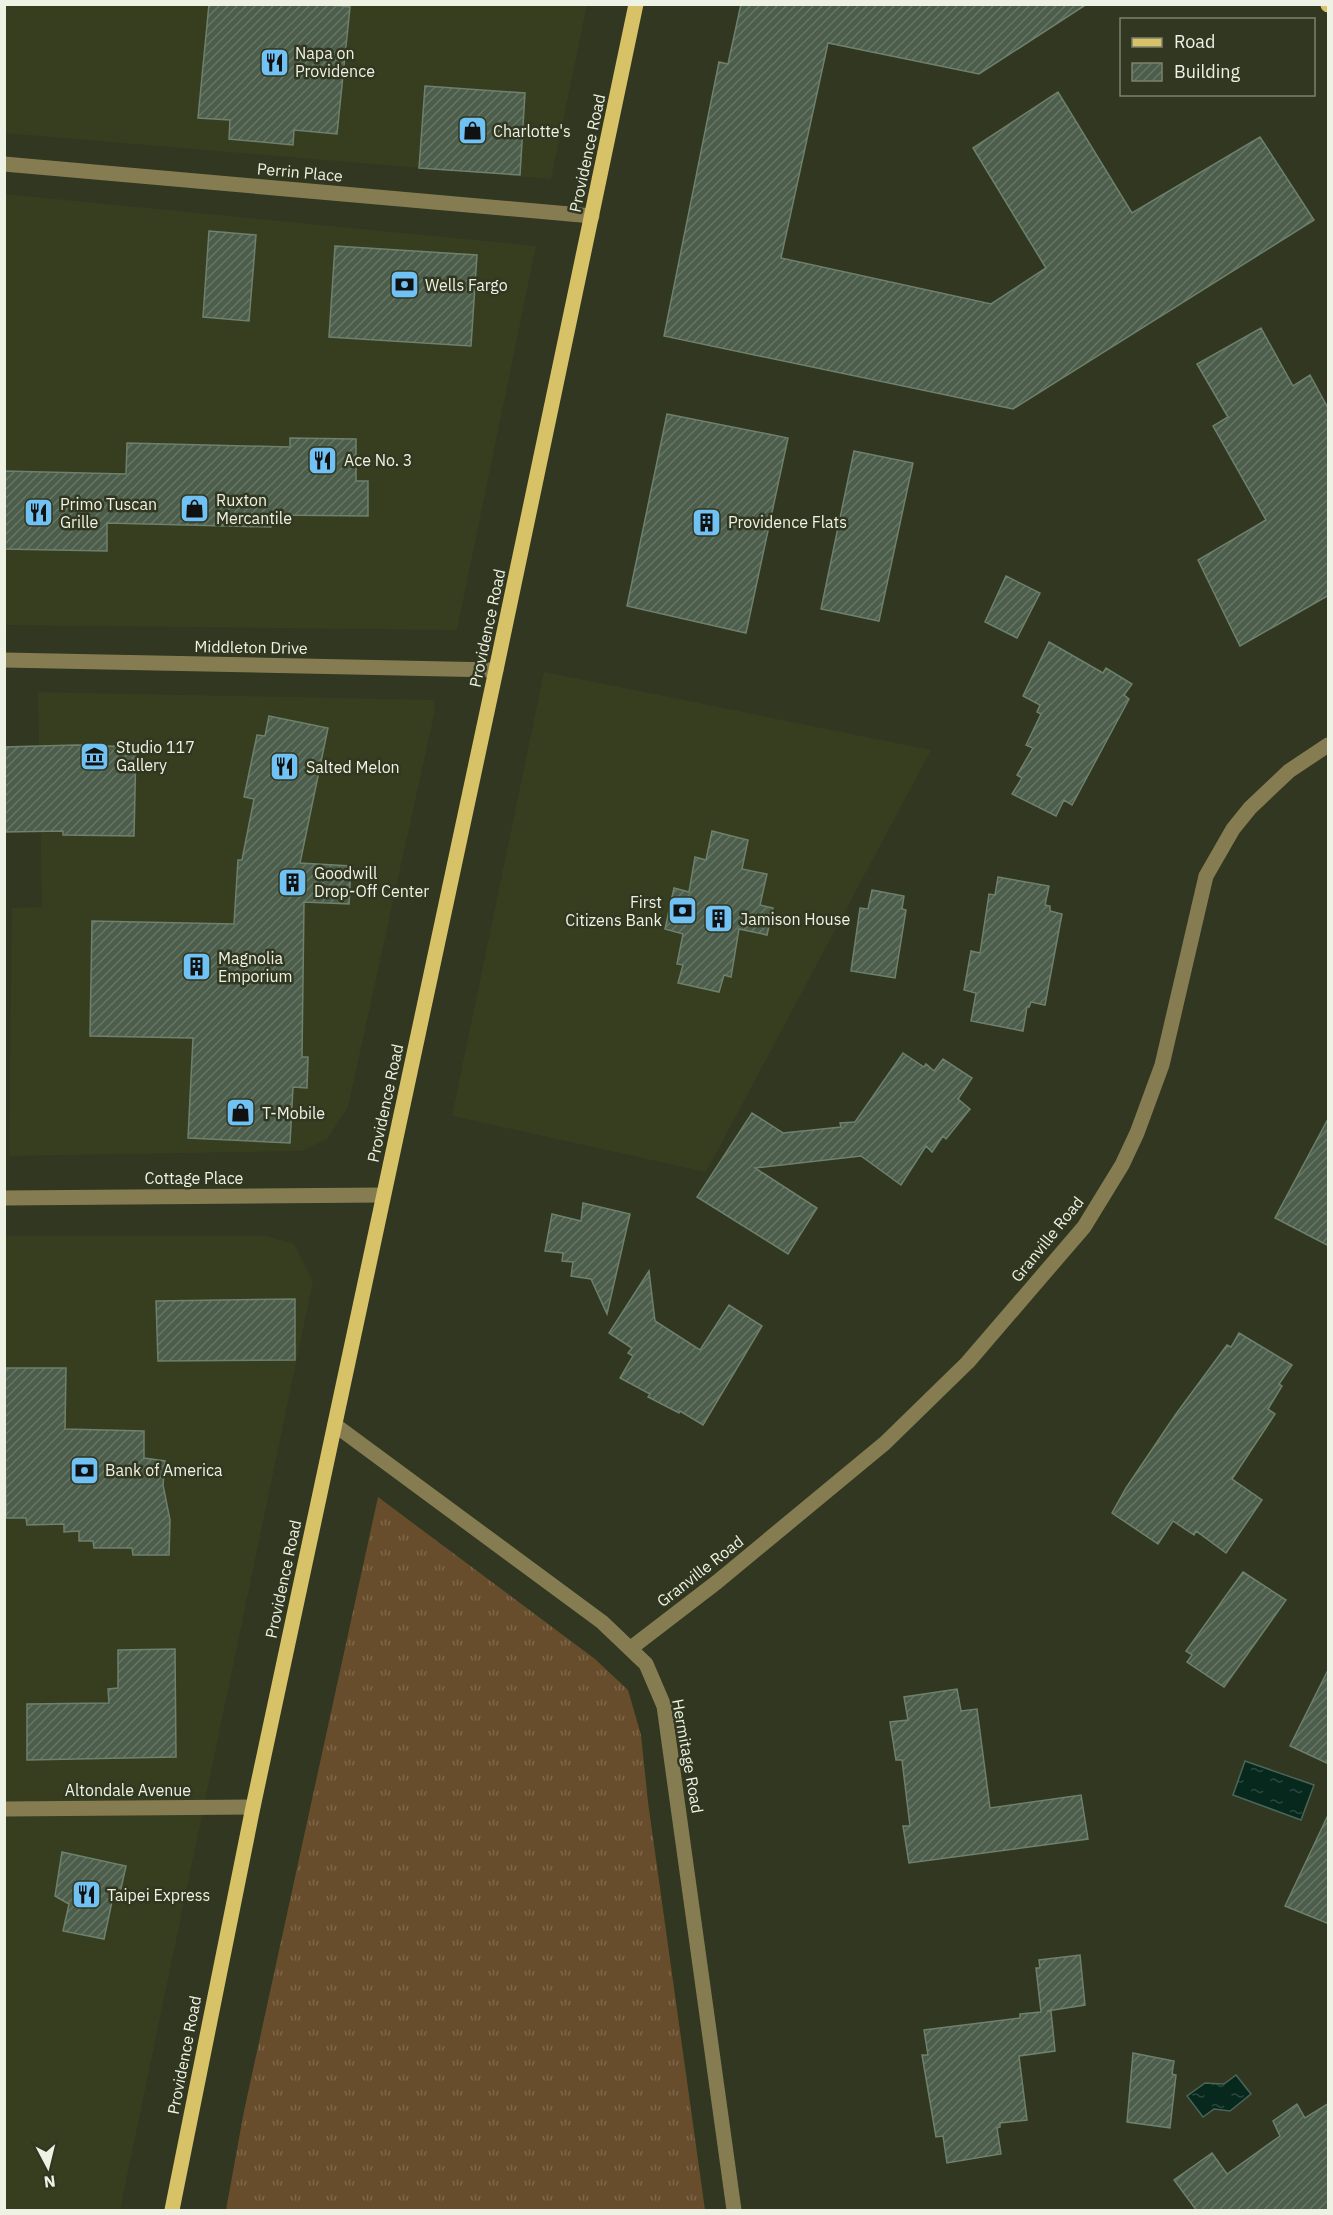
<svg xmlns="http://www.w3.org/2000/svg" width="1333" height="2215" viewBox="0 0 1333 2215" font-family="'IBM Plex Sans',sans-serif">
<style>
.built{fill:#373e20}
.grass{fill:url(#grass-tufts)}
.water{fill:url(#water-ripples);stroke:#4c6559;stroke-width:1.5}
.building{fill:url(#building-hatch);stroke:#6e816d;stroke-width:1.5}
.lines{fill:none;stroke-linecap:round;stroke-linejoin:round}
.minor{stroke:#867c52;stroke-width:15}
.major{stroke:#d8c268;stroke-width:15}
.labels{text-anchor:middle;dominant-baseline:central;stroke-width:5;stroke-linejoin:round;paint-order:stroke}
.poi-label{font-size:16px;fill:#eef2e4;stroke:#313720;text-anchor:start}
.street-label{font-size:16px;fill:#eef2e4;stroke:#313720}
</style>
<defs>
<pattern id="grass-tufts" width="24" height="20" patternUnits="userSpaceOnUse" patternTransform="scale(1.5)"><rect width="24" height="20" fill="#674d2c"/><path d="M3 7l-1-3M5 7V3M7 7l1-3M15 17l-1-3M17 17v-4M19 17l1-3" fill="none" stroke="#7d674a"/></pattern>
<pattern id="water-ripples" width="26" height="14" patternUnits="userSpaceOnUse" patternTransform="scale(1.5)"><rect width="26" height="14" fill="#07291d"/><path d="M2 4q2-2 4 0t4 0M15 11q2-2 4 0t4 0" fill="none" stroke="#2b483e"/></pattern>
<pattern id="building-hatch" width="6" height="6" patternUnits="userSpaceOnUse" patternTransform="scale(1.5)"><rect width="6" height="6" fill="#4c5e4b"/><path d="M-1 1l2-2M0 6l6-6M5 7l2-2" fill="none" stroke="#667665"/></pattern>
</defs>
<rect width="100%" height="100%" fill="#313720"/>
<path class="built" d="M4 5H587L551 179 5 133Z
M4 194 536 246 457 630 5 625Z
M544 672 931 750 706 1172 452 1116Z
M38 692 434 700 435 710 348 1107 327 1139 301 1151 9 1156 12 908 42 907Z
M4 1236H267L294 1244 313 1281 120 2210H5Z"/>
<path class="grass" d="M378 1497 595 1659 628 1690 641 1735 648 1802 705 2210H226L244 2111Z"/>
<path class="water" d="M1245 1761 1314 1785 1301 1820 1233 1795Z
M1236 2075 1251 2094 1230 2111 1214 2109 1203 2117 1187 2096 1205 2083 1224 2084Z"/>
<path class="building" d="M209 4H324L350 7 337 134 294 130 293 145 229 139 230 120 198 118Z
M741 4H1087L979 74 828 43 781 258 991 304 1046 268 973 148 1058 92 1132 213 1260 137 1314 220 1013 409 664 336 719 62 728 64Z
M425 86 525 93 520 175 419 168Z
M209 231 256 235 249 321 203 317Z
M335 246 477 255 471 346 329 337Z
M1261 328 1293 386 1310 375 1329 410V595L1240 646 1198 560 1266 520 1213 426 1228 417 1197 364Z
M667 414 788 438 746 633 627 606Z
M290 438 356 439V481H368V516L272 515 271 527 107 523V551L4 549V471L126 474 127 443 290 447Z
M854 451 913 463 879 621 821 609Z
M1006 576 1040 593 1017 638 985 622Z
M1049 642 1103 673 1106 668 1132 684 1124 695 1129 699 1072 805 1064 800 1056 816 1012 794 1022 778 1017 775 1033 748 1026 745 1041 714 1037 712 1040 705 1023 696Z
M269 716 328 728 300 863 351 866 349 904 304 902 302 1057H308L307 1088 293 1087 290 1143 188 1138 193 1038 90 1036 92 921 234 924 238 860H242L254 799 244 797 257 735 265 736Z
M76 745 136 747 134 836 63 835V831L4 832V747Z
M712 831 748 840 742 869 767 874 760 905 773 908 767 935 739 929 731 977 724 975 719 992 678 983 683 965 677 964 683 934 665 929 674 888 689 892 695 857 706 860Z
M998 877 1049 886 1045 905 1050 906V911L1062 914 1045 1005 1031 1002 1029 1007H1027L1023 1031 971 1021 976 993 964 990 971 951 980 953 989 894 995 895Z
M872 890 904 896 902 909 906 910 895 978 851 971 860 908 868 909Z
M903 1053 924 1067 926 1064 934 1071 943 1059 972 1078 958 1099 970 1109 946 1139 943 1136 932 1152 926 1146 901 1185 861 1156 755 1168 817 1208 788 1254 697 1197 752 1113 783 1133 841 1127 840 1123 855 1122Z
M1329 1117V1246L1275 1218Z
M583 1203 630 1214 607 1314 591 1279 571 1276 573 1262 562 1261 563 1253 545 1251 552 1214 581 1221Z
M649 1271 655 1321 700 1350 729 1305 762 1326 703 1425 680 1411 679 1413 648 1397 650 1394 620 1378 633 1356 628 1353 632 1348 609 1333Z
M295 1299V1360L158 1361 156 1301Z
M1239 1333 1292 1365 1279 1384 1282 1386 1268 1409 1275 1414 1232 1479 1262 1500 1226 1553 1196 1531 1194 1535 1173 1521 1158 1544 1112 1513 1126 1488 1176 1414 1227 1345 1231 1347Z
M4 1368H66L65 1429 144 1431V1458L165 1461 163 1485 170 1520 169 1555H133L132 1548H94L93 1541H79V1531L64 1532V1524L27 1525 26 1518H6Z
M1243 1572 1286 1600 1224 1687 1187 1662 1192 1655 1186 1651Z
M175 1649 176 1757 27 1760V1704L109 1703 108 1689 118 1688V1650Z
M1329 1668V1764L1290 1746Z
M957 1689 961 1711 977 1709 990 1808 1081 1795 1088 1839 909 1863 903 1826H910L902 1760H896L890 1722 908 1720 904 1697Z
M1329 1813V1924L1285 1906Z
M62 1852 126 1866 120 1893 113 1897 104 1939 63 1931 69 1904 55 1896Z
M1080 1955 1085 2005 1047 2011H1051L1055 2051 1019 2056 1027 2120 1000 2123V2127L997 2128 1001 2154 947 2163 943 2136 936 2137 922 2055H928L924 2030 1020 2018V2014L1041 2012 1036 1968H1040L1039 1960Z
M1133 2053 1174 2061 1172 2074 1176 2075 1170 2128 1127 2122Z
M1329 2103V2211H1197L1174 2180 1212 2153 1227 2174 1280 2136 1273 2121 1297 2104 1305 2118Z"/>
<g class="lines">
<path class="minor" d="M4 164 592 216
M4 660 496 670
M4 1198 383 1195
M335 1425 602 1622 646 1664 664 1706 734 2210
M631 1648 717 1582 885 1443 968 1362 1084 1227 1122 1165 1137 1133 1162 1065 1206 876 1233 829 1250 808 1289 771 1328 745
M4 1809 253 1807"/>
<path class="major" d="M1328 4V5
M172 2210 253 1807 496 670 636 4"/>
</g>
<defs>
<symbol id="restaurant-square" viewBox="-11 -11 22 22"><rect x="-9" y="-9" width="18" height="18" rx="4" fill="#70c2f4" stroke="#313720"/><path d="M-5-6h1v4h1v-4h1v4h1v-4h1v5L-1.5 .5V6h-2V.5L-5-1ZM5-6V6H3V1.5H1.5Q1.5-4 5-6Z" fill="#111"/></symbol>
<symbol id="shop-square" viewBox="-11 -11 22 22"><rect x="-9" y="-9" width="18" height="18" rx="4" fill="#70c2f4" stroke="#313720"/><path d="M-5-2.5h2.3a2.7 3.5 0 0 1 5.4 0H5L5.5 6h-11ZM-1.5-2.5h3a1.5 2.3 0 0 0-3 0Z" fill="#111"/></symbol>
<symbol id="bank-square" viewBox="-11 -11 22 22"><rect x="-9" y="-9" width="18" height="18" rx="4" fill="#70c2f4" stroke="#313720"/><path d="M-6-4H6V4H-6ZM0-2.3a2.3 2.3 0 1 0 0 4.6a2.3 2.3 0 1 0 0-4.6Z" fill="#111"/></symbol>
<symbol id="building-square" viewBox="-11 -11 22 22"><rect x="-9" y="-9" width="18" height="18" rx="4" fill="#70c2f4" stroke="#313720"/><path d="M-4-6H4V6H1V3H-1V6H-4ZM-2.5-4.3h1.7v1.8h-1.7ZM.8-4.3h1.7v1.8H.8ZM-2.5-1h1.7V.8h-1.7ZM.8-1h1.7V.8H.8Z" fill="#111"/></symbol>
<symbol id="museum-square" viewBox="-11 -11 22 22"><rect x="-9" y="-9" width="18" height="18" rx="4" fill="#70c2f4" stroke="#313720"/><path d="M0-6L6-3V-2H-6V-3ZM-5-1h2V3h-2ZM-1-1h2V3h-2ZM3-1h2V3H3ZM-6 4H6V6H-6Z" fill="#111"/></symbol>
</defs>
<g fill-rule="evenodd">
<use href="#restaurant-square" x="258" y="46" width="33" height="33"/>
<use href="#shop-square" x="456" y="114" width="33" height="33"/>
<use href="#bank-square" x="388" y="268" width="33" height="33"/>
<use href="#restaurant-square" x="306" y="444" width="33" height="33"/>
<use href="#shop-square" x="178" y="492" width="33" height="33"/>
<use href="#restaurant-square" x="22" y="496" width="33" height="33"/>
<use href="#building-square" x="690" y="506" width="33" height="33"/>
<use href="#museum-square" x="78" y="740" width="33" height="33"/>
<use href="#restaurant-square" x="268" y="750" width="33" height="33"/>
<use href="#building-square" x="276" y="866" width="33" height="33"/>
<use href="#bank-square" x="666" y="894" width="33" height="33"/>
<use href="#building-square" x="702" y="902" width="33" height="33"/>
<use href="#building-square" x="180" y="950" width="33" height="33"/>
<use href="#shop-square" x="224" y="1096" width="33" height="33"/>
<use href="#bank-square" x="68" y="1454" width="33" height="33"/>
<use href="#restaurant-square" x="70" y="1878" width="33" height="33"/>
</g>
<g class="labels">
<g class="poi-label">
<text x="295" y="53">Napa on<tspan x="295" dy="18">Providence</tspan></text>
<text x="493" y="131">Charlotte's</text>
<text x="425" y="285">Wells Fargo</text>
<text x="344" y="460">Ace No. 3</text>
<text x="216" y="500">Ruxton<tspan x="216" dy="18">Mercantile</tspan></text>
<text x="60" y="504">Primo Tuscan<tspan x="60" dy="18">Grille</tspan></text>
<text x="728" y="522">Providence Flats</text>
<text x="116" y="747">Studio 117<tspan x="116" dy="18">Gallery</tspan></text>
<text x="306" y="767">Salted Melon</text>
<text x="314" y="873">Goodwill<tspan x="314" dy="18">Drop-Off Center</tspan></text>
<text x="662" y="902" text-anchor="end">First<tspan x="662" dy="18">Citizens Bank</tspan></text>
<text x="740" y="919">Jamison House</text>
<text x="218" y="958">Magnolia<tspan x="218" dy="18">Emporium</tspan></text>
<text x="262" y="1113">T-Mobile</text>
<text x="105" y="1470">Bank of America</text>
<text x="107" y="1895">Taipei Express</text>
</g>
<g class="street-label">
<text transform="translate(587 153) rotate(-78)">Providence Road</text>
<text transform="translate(300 172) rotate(5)">Perrin Place</text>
<text transform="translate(487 628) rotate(-78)">Providence Road</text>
<text transform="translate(251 647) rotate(1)">Middleton Drive</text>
<text transform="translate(385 1103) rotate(-78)">Providence Road</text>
<text x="194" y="1178">Cottage Place</text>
<text transform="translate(1047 1239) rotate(-51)">Granville Road</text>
<text transform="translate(700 1571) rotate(-38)">Granville Road</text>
<text transform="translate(283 1579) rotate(-78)">Providence Road</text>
<text transform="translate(688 1756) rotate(80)">Hermitage Road</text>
<text x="128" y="1790">Altondale Avenue</text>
<text transform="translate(184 2055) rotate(-79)">Providence Road</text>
</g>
</g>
<rect width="1333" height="2215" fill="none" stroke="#eef2e4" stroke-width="12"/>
<rect x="1120" y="18" width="195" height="78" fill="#313720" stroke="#7d826e" stroke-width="1.5"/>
<rect x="1132" y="38" width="30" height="9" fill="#d8c268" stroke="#7d826e" stroke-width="1.5"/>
<text x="1174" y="48" font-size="18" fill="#eef2e4">Road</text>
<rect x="1132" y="63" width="30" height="18" fill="url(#building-hatch)" stroke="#7d826e" stroke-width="1.5"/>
<text x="1174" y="78" font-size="18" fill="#eef2e4">Building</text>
<g transform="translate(48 2167) rotate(173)" stroke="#313720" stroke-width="4.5" paint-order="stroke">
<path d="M0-4.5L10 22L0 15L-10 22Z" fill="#eef2e4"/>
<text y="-9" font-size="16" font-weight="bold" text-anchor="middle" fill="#eef2e4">N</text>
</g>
</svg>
